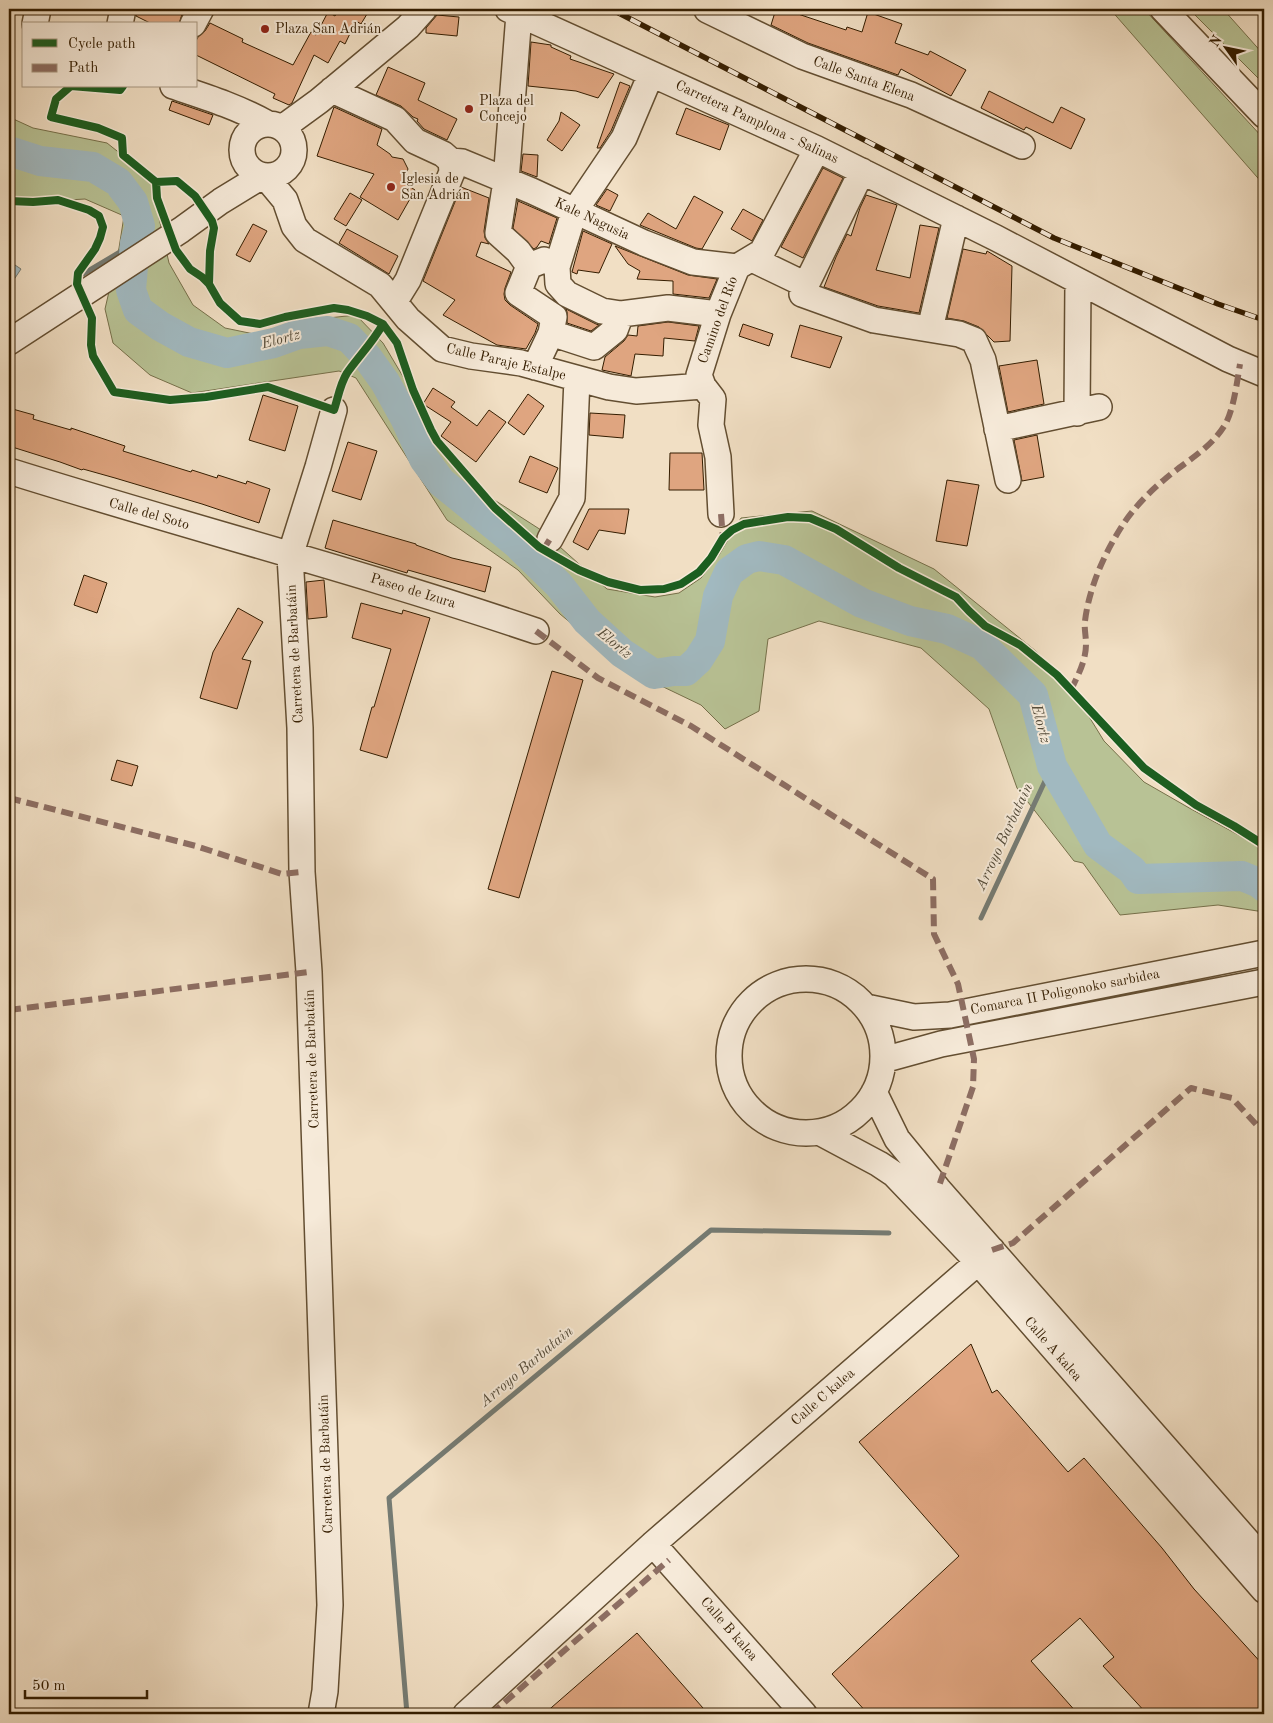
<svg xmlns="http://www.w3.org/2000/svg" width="1273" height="1723" viewBox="0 0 1273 1723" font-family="'Old Standard TT',serif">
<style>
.green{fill:#b8c295;stroke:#76704a}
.water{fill:#a1b9c0;stroke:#757b73}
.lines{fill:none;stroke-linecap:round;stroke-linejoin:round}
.stream{stroke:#757b73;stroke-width:5}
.river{stroke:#a1b9c0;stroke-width:30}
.building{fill:#dfa580;stroke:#341d00}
.minor-casing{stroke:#634e31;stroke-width:28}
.minor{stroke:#f6ead9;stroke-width:25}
.rail-casing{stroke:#341d00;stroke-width:5.5}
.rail{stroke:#f6ead9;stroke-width:4;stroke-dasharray:11;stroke-linecap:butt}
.quiet{stroke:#8d6e63;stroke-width:6;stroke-dasharray:12 6;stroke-linecap:butt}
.cycleway-casing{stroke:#f6ead9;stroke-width:11}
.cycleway{stroke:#1b5e20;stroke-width:8}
.poi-dot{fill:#8f2418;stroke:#f6ead9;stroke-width:2}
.labels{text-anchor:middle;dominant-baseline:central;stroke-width:4;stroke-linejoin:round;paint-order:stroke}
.poi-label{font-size:14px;fill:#341d00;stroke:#f6ead9;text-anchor:start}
.street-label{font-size:14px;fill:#341d00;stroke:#f6ead9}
.water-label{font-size:15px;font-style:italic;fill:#554c3a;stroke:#f6ead9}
</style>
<rect width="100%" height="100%" fill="#f1dfc4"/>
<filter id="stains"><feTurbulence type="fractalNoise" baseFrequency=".004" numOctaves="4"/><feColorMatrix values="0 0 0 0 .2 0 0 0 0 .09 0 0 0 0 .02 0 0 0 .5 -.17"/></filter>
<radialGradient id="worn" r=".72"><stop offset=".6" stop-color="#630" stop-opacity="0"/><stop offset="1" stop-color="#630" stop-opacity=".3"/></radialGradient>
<path class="green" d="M1110 9H1144L1264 139V185Z
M1189 9H1223L1264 55V84Z
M9 117 33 128 107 143 156 182 159 218 169 263 193 305 225 328 254 334 300 321 356 315 383 343 439 437 485 494 541 530 607 589 655 597 679 593 701 578 719 555 741 518 812 511 934 569 1037 652 1077 697 1104 741 1144 782 1191 809 1264 849V912L1218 905 1120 915 1083 863 1074 861 1017 788 989 709 921 648 819 621 768 639 759 711 725 729 701 705 626 669 560 614 518 570 447 520 356 378 339 371 192 393 150 375 113 343 105 309 119 248 124 216 85 199 33 202 9 201Z"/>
<path class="water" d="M9 261 21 269 9 287Z"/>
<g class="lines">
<path class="stream" d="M83 274 135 243
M981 918 1052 766
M407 1714 389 1498 711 1230 889 1233"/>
<path class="river" d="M9 151 40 161 93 167 118 182 133 202 140 226 135 243 131 290 138 310 160 326 189 342 227 353 274 343 299 334 328 331 349 338 367 357 385 382 405 418 424 459 441 482 516 543 559 585 587 621 622 653 654 674 674 671H686L698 660 710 641 718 596 729 572 747 559 759 556 784 560 862 603 910 621 947 629 982 645 1033 695 1052 766 1098 845 1132 870 1138 879 1242 876 1259 883 1264 887"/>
</g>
<path class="building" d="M137 9H178L183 11 179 24H152L136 16Z
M335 9H370L361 24 356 21 345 44 340 41 328 63 314 55 292 103 289 105 273 98 275 94 196 55V41L198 37 205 31 210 23 243 39 242 42 293 65 311 32 316 35 328 12 335 16 338 11Z
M776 9H783L846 30 847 27 862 32 868 12 902 24 895 43 928 55 930 51 966 70 951 96 901 69 898 75 808 43 771 25Z
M437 15 459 17 457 36 426 33V28Z
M531 42 551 45V47L571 56 570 59 614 74 598 98 576 91 528 86Z
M388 67 425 83 418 100 457 119 447 140 424 129 417 121 418 119 413 117 401 106 376 95Z
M620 82 630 86 611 131 600 148H597Z
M989 91 1053 123 1061 107 1085 119 1071 149 1026 127 1024 130 981 108Z
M172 101 213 115 209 125 169 110Z
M334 107 382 129 377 145 390 154 392 157 403 159 408 169 405 176 409 179 406 184 415 190 398 220 360 197 374 174 317 156Z
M686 108 729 125 720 150 676 134Z
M561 112 580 125 562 151 547 140 559 121Z
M523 154 538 155 537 177 521 171Z
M823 168 843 178 803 258 781 247Z
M461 187 489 198 484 231 485 238 489 244 481 242 476 256 511 272 505 288 504 294 505 300 510 305 538 324 535 333 526 349 497 345 443 315 455 300 423 281Z
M607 189 618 195 610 211 596 205Z
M350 193 362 200 346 226 334 219Z
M866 195 897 205 876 270 910 278 920 225 939 228 919 313 878 306 824 287 836 257 847 234 851 236 860 208Z
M694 196 723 212 702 249 696 248 640 225 648 213 676 229Z
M518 201 557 218 549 244 541 241 537 247 534 249 513 228Z
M743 209 763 220 752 241 731 229Z
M253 224 267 231 250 262 236 255Z
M347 229 398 256 389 274 339 243Z
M583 231 612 244 599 273 578 270 577 274 572 272Z
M615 246 688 275 717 279 709 298 673 294V281L637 279 640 271 628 264Z
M963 249 986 254 987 251 1012 266 1010 341 994 342 979 327 964 321 947 318Z
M566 309 596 324 599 325 591 331 567 323V312Z
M668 322 699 326 695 341 664 338 663 356 635 354 631 376 602 370 605 357 624 341 628 335 637 336 638 326Z
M743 324 773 334 769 346 739 336Z
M800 325 842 337 830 368 791 357Z
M1037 360 1044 404 1008 412 999 366Z
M433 388 455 402 451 407 477 426 489 410 506 422 476 462 441 436 451 422 423 404Z
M528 394 544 406 524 435 508 423Z
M263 395 298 406 285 451 249 440Z
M9 408 34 415 33 419 71 430V428L125 446 123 451 191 472 192 470 217 478 218 475 246 484 247 481 270 489 259 523 202 504 115 478 83 469 82 470 60 462 9 446Z
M590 413 625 415 623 438 589 435Z
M1037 435 1044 477 1022 481 1014 440Z
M348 442 377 451 361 500 332 491Z
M670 453H702L704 490H669Z
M530 456 558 468 547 493 519 482Z
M947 480 979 485 967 546 936 541Z
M589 509H629L625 534 599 530 588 550 573 542Z
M333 520 416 544V545L452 558 491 567 485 592 408 570 407 573 325 548Z
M84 575 107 583 97 613 74 605Z
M324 580 327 617 308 619 306 582Z
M361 603 402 614 403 610 430 618 387 758 360 750 372 707H374L391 649 352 638Z
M238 608 263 622 242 659 251 661 237 709 200 698 213 652Z
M552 671 583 680 519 898 488 889Z
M117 760 138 766 132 786 111 780Z
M971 1344 992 1393 997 1390 1068 1472 1084 1458 1162 1548 1194 1589 1264 1666V1714H1147L1103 1666 1114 1657 1080 1618 1031 1661 1078 1714H868L832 1674 959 1556 859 1442Z
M637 1633 703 1708 696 1714H544Z"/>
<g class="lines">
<defs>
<path id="minor" d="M508 9 817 149 996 238 1228 359 1264 374
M1163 9 1264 115
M707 10 802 56 911 95 1022 146
M519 14 506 181 498 233 518 251 529 266
M35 24 38 9
M120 24 123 9
M193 24 201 9
M651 74 624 138 574 212 557 267 558 284 567 294 602 311 621 314 668 308 718 314
M173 86C206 97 238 107 268 124
M332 90 395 119 415 141 443 154 451 161 452 172 408 280 395 301
M242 150a26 26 0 1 1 52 0a26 26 0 1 1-52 0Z
M282 128 319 101 408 27 424 9
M451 161 462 162 532 191 644 243 693 262 737 267
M265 176 285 200 294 226 305 240 380 285 408 319 442 349 471 356 521 363 609 387 636 391 703 386
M752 259 806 285 802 294 874 320 959 334 974 340 983 360 1008 480
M806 285 862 171
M930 329 956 218
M551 333 594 347 615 330 621 314
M9 342 181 230 221 201 262 176
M535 367 551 333 554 317 518 293 529 266 544 260
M1077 413 1078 282
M997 429 1099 407
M9 471C184 526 362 572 536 631
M721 514 718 457 711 425 713 399 703 386 699 375 718 314 737 267 762 252 817 149
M550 539 572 498 577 379
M729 1056a77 77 0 1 1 154 0a77 77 0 1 1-154 0Z
M866 1007 914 1017 950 1015 1264 953
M883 1060 941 1044 1264 982
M874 1092 897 1139 938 1189 1264 1560
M821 1133 879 1164 894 1174 979 1263 1264 1590
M653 1544 804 1714
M321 1714 325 1691 330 1605 309 972 302 872 300 728 290 556 318 467 334 410
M466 1714 653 1544 992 1250"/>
</defs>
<use href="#minor" class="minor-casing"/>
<use href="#minor" class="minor"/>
<defs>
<path id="rail" d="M611 9 1054 238 1218 304 1264 320"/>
</defs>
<use href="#rail" class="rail-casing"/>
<use href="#rail" class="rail"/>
<path class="quiet" d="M721 514 723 538
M543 550 550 539
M536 631 598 678 691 726 933 879 934 934 958 984 974 1059 973 1087 938 1189
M1071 690C1078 675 1086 661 1086 644 1086 636 1084 628 1085 621 1089 588 1104 554 1122 526 1133 509 1149 492 1165 479 1186 461 1212 448 1226 423 1234 407 1237 382 1240 364
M9 798 196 846 282 874 302 872
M9 1010 309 972
M992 1250 1013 1243 1191 1088 1232 1098 1264 1133
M471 1710 474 1714
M491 1714 669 1560"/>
<defs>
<path id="cycleway" d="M123 86 120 90 71 86 56 99 51 117 98 128 122 138 123 155 156 182 177 181 195 196 212 221 214 228 210 251 209 284 220 303 240 321 260 324 285 317 334 308 348 310 367 316 383 324 397 343 413 390 431 430 437 441 495 508 539 547 579 570 608 582 640 590 664 589 681 584 699 572 711 558 723 538 732 530 744 524 788 517 810 518 836 529 899 568 956 597 969 611 985 626 1020 645 1057 675 1144 768 1196 805 1234 826 1264 845
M156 182 157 198 176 250 190 269 202 277 209 284
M9 201 33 202 58 200 89 210 99 216 103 227 100 238 95 249 78 273 77 284 92 318 91 345 93 356 114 392 170 400 206 397 268 387 334 410C338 398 340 384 347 373 359 356 373 342 383 324"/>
</defs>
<use href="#cycleway" class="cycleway-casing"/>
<use href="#cycleway" class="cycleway"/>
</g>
<g class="poi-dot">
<circle cx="265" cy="29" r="5"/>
<circle cx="469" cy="109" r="5"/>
<circle cx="391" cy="187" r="5"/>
</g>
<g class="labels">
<g class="poi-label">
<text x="275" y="29">Plaza San Adrián</text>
<text x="479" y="101">Plaza del<tspan x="479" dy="16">Concejo</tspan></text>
<text x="401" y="179">Iglesia de<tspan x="401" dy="16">San Adrián</tspan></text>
</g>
<g class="street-label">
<text transform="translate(864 79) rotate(20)">Calle Santa Elena</text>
<text transform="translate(757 122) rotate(25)">Carretera Pamplona - Salinas</text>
<text transform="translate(592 219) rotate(25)">Kale Nagusia</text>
<text transform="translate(718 320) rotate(-70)">Camino del Río</text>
<text transform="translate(506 362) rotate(13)">Calle Paraje Estalpe</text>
<text transform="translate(149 514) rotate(16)">Calle del Soto</text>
<text transform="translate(413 591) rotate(17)">Paseo de Izura</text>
<text transform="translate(295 654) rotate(-93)">Carretera de Barbatáin</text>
<text transform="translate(1065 992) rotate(-11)">Comarca II Poligonoko sarbidea</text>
<text transform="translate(312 1059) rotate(-92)">Carretera de Barbatáin</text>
<text transform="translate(1053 1349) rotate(49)">Calle A kalea</text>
<text transform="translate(823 1397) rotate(-41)">Calle C kalea</text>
<text transform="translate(326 1464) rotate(-92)">Carretera de Barbatáin</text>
<text transform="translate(729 1629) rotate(49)">Calle B kalea</text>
</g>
<g class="water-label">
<text transform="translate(281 340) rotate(-15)">Elortz</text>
<text transform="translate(614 644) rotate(39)">Elortz</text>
<text transform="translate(1040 724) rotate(75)">Elortz</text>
<text transform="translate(1005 837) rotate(-65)">Arroyo Barbatain</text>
<text transform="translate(527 1367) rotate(-40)">Arroyo Barbatain</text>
</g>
</g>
<rect width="1273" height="1723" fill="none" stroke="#f1dfc4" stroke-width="30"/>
<rect x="10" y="10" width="1253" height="1703" fill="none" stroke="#341d00" stroke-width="2.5"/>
<rect x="15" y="15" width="1243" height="1693" fill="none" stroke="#341d00"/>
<rect x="22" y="22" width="175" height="65" fill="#f6ead9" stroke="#a89882"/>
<rect x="32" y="39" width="25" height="8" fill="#1b5e20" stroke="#a89882"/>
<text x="68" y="48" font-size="15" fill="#341d00">Cycle path</text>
<rect x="32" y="64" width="25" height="8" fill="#8d6e63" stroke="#a89882"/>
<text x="68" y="72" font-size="15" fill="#341d00">Path</text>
<g transform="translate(1226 48) rotate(303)" stroke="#f6ead9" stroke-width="4" paint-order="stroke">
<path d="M0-4L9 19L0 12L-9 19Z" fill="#341d00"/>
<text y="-8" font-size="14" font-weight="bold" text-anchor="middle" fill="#341d00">N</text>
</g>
<path d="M25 1690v8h122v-8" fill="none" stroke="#341d00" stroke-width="2.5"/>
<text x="32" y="1690" font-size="15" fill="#341d00" stroke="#f6ead9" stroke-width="4" paint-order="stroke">50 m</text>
<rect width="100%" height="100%" filter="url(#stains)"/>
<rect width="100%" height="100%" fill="url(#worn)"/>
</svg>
